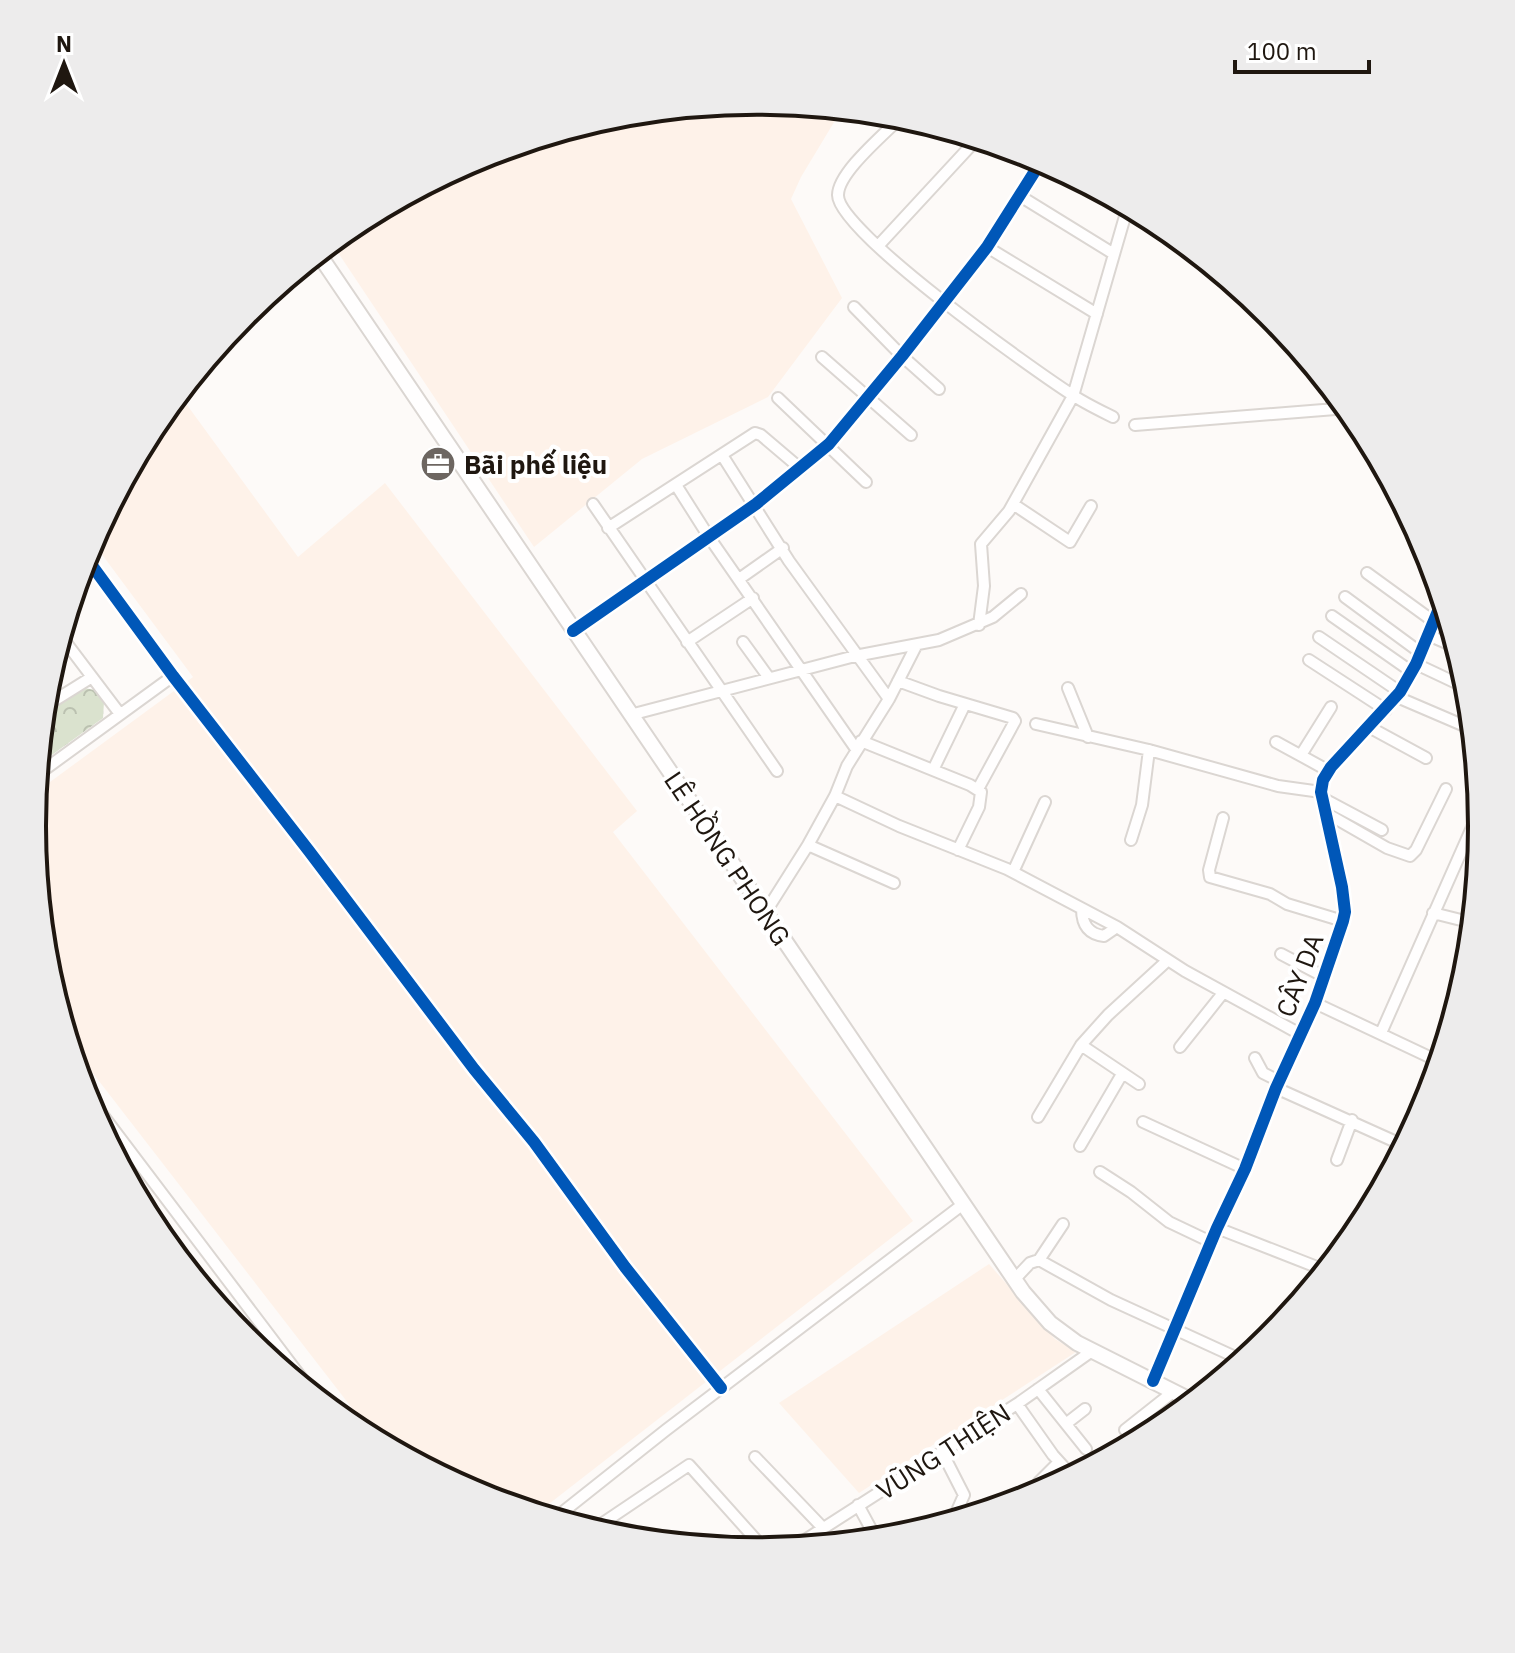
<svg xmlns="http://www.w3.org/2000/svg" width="1515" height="1653" viewBox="0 0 1515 1653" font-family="'IBM Plex Sans',sans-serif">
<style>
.built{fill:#fef2e9}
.park{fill:url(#park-crowns)}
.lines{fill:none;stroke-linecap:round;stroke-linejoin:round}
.minor-casing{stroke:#dbd6d2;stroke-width:14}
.secondary-casing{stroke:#dbd6d2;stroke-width:18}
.minor{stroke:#fffefe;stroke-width:10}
.secondary{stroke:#fffefe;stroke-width:14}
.cycleway-casing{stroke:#fff;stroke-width:17}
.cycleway{stroke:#0057b8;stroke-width:12}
.labels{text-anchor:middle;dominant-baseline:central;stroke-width:8;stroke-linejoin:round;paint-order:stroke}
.poi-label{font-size:26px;font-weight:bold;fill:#1f1710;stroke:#fff;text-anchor:start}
.street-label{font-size:26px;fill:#1f1710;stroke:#fff}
.rim{fill:none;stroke:#1f1710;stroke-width:4}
</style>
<defs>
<pattern id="park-crowns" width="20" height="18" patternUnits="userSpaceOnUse" patternTransform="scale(2)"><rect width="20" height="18" fill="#dae2ce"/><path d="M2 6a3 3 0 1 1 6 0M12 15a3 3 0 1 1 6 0" fill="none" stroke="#bbc1b0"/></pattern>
</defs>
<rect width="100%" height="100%" fill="#fdfaf8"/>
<path class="built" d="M758 101 842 109 801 177 791 199 842 298 768 397 642 459 534 547 331 242 355 223 480 156 616 115Z
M179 394 298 557 385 483 637 811 613 832 913 1221 536 1514 479 1497 379 1443 68 1041 46 968 32 826 35 793 193 677 92 541 155 423Z
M989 1264 1055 1339 1076 1352 859 1493 779 1403Z"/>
<path class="park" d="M84 688 95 690 104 702 103 718 38 765 43 714Z"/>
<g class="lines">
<defs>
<path id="minor" d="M902 116C886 133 838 172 838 195 837 231 1034 370 1071 394 1084 403 1099 410 1113 417
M1020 196 1114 254
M878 246 977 139
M987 247 1097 314
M854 307 902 356 939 389
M822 357 911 435
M1332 388V408
M778 398 866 482
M1135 425 1348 408
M722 455 789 561 889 699
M676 485 709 537 856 749
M593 504 777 771
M1013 504 1070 542 1091 506
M608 528 755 433 761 435 801 469
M85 556 173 676 309 851 474 1069 534 1142 625 1267 721 1388
M1367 573 1433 621
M739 579 783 548
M1345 597 1421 653
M1332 616 1412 672
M979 625 984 586 981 544 1009 511 1073 396 1128 206
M573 631 756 504 829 444 902 356 987 247 1042 160
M1428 635 1458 648
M61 636 120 714
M1319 637 1400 692
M687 642 753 598
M743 642 769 678
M1309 660 1386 710
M1416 664 1469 689
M898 681 939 696 1013 718 1015 721 978 789
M1068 688 1088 737
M1397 697 1474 730
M44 707 92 677
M630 715 855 656 939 640 993 617 1021 594
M1036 724 1149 750 1278 786 1321 792
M1369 727 1426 758
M861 741 970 785 981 792 979 807 958 850
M1276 742 1329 771
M1301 755 1331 707
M933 770 965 704
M37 775 173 676
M835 796 899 826 1007 869 1117 927 1185 971 1300 1034
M1322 798 1382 830
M1326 813 1387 848 1410 856 1416 850 1446 789
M1223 818 1209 870 1210 877 1270 894 1287 904 1343 921
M1131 840 1142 805 1149 750
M1466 841 1481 845
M808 845 894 883
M1013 872 1045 802
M1082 909C1082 924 1088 934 1104 936L1117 927
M765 913 808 845 835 796 847 766 889 699 916 646
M1433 913 1473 923
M1281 954 1325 977
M1315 1003 1440 1062
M1452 1024 1447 1020 1448 1015 1470 961
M1381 1033 1481 807
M1180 1047 1223 993
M1255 1058 1263 1073 1279 1081
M1139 1084 1081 1045 1108 1015 1168 960
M1276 1088 1405 1146
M83 1089 319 1401
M1038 1117 1081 1045
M1143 1122 1245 1169
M1080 1146 1122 1074
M1337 1160 1352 1120
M1100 1172 1131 1192 1169 1222 1211 1242
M1217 1228 1327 1271
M1039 1260 1111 1300 1244 1361
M1334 1262 1402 1144
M1014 1280 1030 1263 1039 1260 1063 1224
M1153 1381 1217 1228 1245 1169 1276 1088 1315 1003 1343 921 1345 912 1342 887 1321 792 1323 780 1331 767 1400 692 1416 664 1443 599
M1038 1389 1086 1449
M1017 1404 1053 1455 1073 1477
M1067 1423 1085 1409
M1125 1430 1173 1392
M942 1452 964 1495 952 1522
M755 1457 823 1528
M1028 1499 1039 1482 1059 1462
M858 1505 877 1540
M554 1519 666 1430 962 1205
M591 1531 689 1465 766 1551
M791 1549 1017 1404 1092 1351"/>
<path id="secondary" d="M318 253 1023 1292 1050 1323 1077 1343 1194 1402"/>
</defs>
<use href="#minor" class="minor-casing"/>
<use href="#secondary" class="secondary-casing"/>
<use href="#minor" class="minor"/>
<use href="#secondary" class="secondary"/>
<defs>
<path id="cycleway" d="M85 556 173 676 309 851 474 1069 534 1142 625 1267 721 1388
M573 631 756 504 829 444 902 356 987 247 1042 160
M1153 1381 1217 1228 1245 1169 1276 1088 1315 1003 1343 921 1345 912 1342 887 1321 792 1323 780 1331 767 1400 692 1416 664 1443 599"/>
</defs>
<use href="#cycleway" class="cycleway-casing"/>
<use href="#cycleway" class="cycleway"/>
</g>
<defs>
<symbol id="office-disc" viewBox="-11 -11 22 22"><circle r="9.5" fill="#6d6661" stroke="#fff"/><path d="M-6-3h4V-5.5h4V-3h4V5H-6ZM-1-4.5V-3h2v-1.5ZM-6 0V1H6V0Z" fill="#fff"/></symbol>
</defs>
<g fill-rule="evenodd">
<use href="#office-disc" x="418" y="444" width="40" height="40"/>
</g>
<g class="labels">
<g class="poi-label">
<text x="464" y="464">Bãi phế liệu</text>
</g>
<g class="street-label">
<text transform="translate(728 858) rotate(56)">LÊ HỒNG PHONG</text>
<text transform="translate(1299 975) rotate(-69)">CÂY DA</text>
<text transform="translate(943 1451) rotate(-33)">VŨNG THIỆN</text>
</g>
</g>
<path d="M0 0H1515V1653H0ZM46 826a711 711 0 1 1 1422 0a711 711 0 1 1-1422 0Z" fill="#edecec" fill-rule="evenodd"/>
<path class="rim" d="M46 826a711 711 0 1 1 1422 0a711 711 0 1 1-1422 0Z"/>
<g transform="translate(64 64)" stroke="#ffffff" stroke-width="6" paint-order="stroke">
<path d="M0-6L14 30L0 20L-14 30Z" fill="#1f1710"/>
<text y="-12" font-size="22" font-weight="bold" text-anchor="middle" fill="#1f1710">N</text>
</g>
<path d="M1235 60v12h134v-12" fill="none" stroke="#1f1710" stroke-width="4"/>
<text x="1247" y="60" font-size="24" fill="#1f1710" stroke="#ffffff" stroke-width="6" paint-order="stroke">100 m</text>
</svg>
